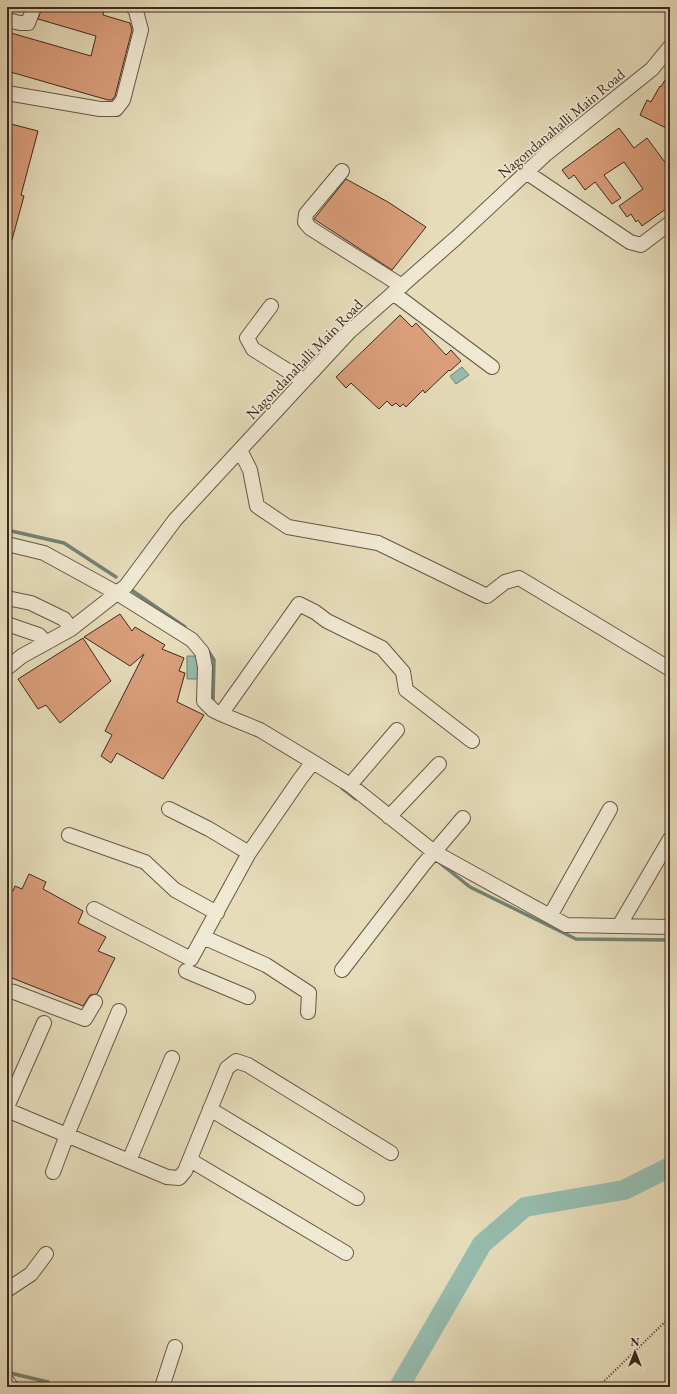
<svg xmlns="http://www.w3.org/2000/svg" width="677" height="1394" viewBox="0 0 677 1394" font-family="'EB Garamond',serif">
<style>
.water{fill:#96bcae;stroke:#738175}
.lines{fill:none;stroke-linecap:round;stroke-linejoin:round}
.stream{stroke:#738175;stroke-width:3.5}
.river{stroke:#96bcae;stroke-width:20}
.building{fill:#da9e7b;stroke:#3e2920}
.minor-casing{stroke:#685646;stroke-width:16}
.path{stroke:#3e2920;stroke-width:2;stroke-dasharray:1 2;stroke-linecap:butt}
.minor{stroke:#efe8d2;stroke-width:14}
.labels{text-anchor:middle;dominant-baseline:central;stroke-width:3.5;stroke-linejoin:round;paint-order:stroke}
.street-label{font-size:15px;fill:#3e2920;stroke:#efe8d2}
</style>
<rect width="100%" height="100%" fill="#e6dcba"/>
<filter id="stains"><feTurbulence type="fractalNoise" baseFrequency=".005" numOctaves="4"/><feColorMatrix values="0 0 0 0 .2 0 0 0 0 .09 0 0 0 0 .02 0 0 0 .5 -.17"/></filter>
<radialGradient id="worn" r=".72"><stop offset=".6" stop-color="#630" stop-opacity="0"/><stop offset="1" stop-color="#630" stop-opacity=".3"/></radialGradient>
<path class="water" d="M462 367 469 375 456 384 450 376Z
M187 656H200V679H187Z"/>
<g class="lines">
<path class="stream" d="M7 530 64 543 116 577
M130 589 185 627
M207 649 214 660 213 703
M342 788 356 799
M436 860 470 887 576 939 670 940
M10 1373 48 1382 50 1387"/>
<path class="river" d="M399 1387 482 1244 525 1207 624 1190 670 1167"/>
</g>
<path class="building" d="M42 7H105L103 15 130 23 132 30 115 96 112 100H108L7 71V46L11 33 91 56 96 36 38 19Z
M670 71V130L640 115 647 100 651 102 660 86 661 87Z
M7 123 38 131 21 195 24 196 10 247H7Z
M619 128 634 148 647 138 670 169V206L642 226 638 220 636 222 631 214 627 217 619 206 643 189 624 162 604 175 621 198 612 204 595 182 585 190 574 175 569 179 562 170Z
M346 179 388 202 426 227 392 270 314 219Z
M400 315 412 327 416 323 446 355 451 350 461 361 450 371 449 370 425 393 423 390 406 407 403 404 400 407 396 403 392 406 387 401 379 409 351 383 346 388 336 377Z
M120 614 132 631 135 627 165 645 162 649 184 658 179 671 185 673 177 702 204 715 163 779 117 753 111 763 101 756 112 735 105 731 144 654 130 666 84 637Z
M83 638 111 681 60 723 46 705 38 709 18 679Z
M29 874 46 882 43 889 83 911 78 923 106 937 98 951 115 958 97 994 90 995 83 1006 7 976V897L10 890 13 891 15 886 22 889Z"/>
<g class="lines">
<defs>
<path id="minor" d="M7 20 20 23H28L34 7
M7 93 100 109H116L123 100 141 30 136 11 133 7
M342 171 306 214 305 222 310 228 402 286
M526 172 630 242 641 245 670 223
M393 293 492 367
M271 306 247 338 253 349 304 381
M240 450 250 470 257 506 288 527 378 543 487 596 505 582 519 578 670 669
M7 544 44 553 117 593 192 640 202 652 205 667 204 701 213 710 221 714 260 730 313 762 300 779 249 853 209 829 169 809
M7 598 31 603 64 619 71 629
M7 624 39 635 46 643
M7 668 22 656 71 629 126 586 175 520 349 332 456 238 546 154 652 69 670 47
M221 714 299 604 315 612 327 621 382 648 403 672 406 690 472 741
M313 762 350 785 434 852 566 925 670 927
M350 785 397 730
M389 817 439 764
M69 835 145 862 175 890 217 913
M94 909 191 959 249 853
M550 916 610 809
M619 926 670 839
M203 937 266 965 309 993 308 1012
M342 970 423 865 463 818
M186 971 248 997
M7 991 14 992 85 1019 95 1002
M7 1107 44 1023
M210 1109 357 1198
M7 1110 167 1177 179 1178 185 1171 227 1068 236 1061 248 1065 391 1153
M190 1160 346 1253
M129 1161 172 1058
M53 1172 67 1135 119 1011
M7 1290 31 1274 46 1254
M7 1381 11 1387
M162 1387 175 1347"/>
</defs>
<use href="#minor" class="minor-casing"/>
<path class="path" d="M598 1387 670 1317"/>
<use href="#minor" class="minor"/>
</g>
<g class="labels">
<g class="street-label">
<text transform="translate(561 123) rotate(-40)">Nagondanahalli Main Road</text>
<text transform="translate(304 359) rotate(-46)">Nagondanahalli Main Road</text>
</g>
</g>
<rect width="677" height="1394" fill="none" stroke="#e6dcba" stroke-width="24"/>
<rect x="8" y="8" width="661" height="1378" fill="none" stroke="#3e2920" stroke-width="2"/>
<rect x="12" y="12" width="653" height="1370" fill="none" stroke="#3e2920"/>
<g transform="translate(635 1352)" stroke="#efe8d2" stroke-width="3" paint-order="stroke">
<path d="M0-3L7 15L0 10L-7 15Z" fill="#3e2920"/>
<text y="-6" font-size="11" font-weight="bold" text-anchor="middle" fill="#3e2920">N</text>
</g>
<rect width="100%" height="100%" filter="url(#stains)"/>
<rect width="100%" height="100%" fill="url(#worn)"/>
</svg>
